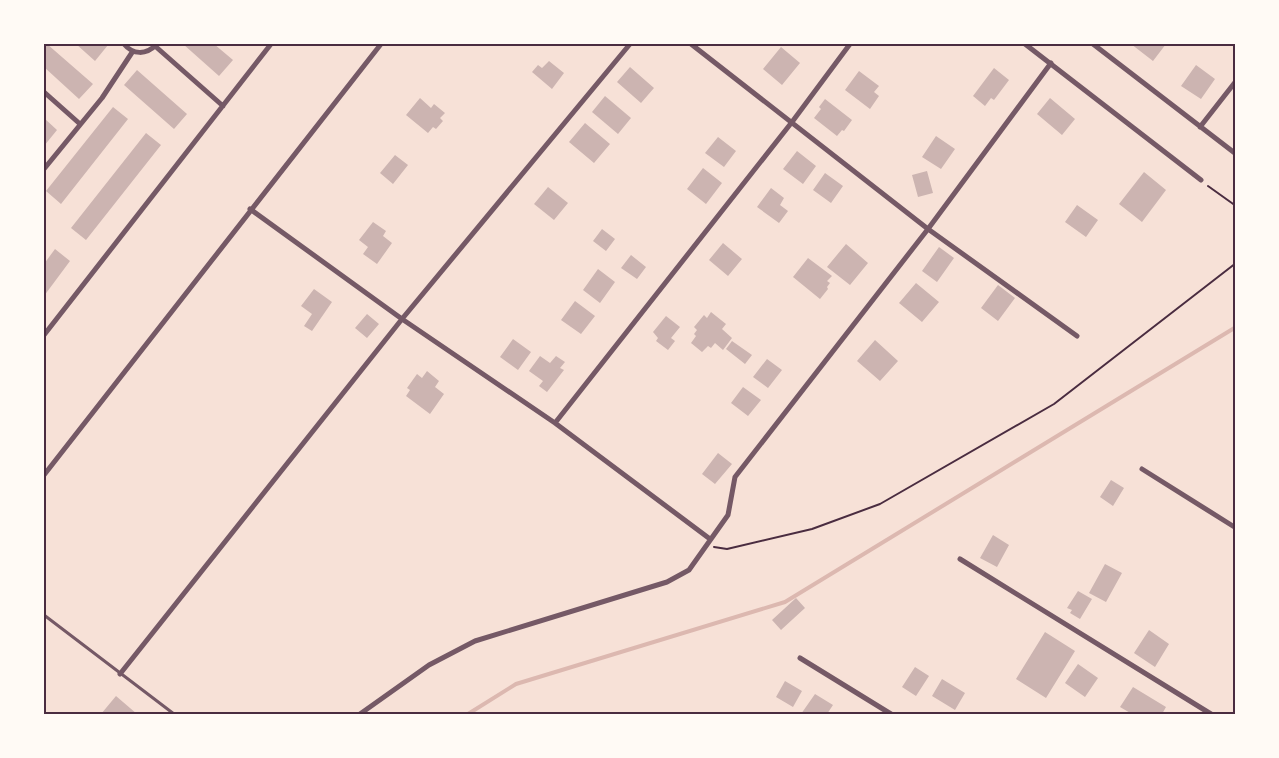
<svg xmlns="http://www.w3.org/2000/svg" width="1279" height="758" viewBox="0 0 1279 758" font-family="'Fira Sans',sans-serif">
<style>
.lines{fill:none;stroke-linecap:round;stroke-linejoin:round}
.stream{stroke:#dcb8b0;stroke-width:4}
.building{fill:#ccb4b1}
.path{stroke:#4a2c40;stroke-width:2}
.service{stroke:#755966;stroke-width:3}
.minor{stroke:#755966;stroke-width:5}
.neatline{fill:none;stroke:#4a2c40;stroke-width:2}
</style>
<rect width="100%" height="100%" fill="#f7e1d7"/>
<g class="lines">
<path class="stream" d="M468 714 516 684 785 602 1236 327"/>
</g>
<path class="building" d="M44 44H47L93 84 79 99 44 67Z
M76 44H106L108 45 95 61Z
M183 44H214L233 60 219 76Z
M1131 44H1166L1153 61Z
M781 47 800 63 782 85 763 69Z
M549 61 564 73 552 89 532 72 538 65 542 68Z
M1196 65 1215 79 1201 99 1181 86Z
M630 67 654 88 641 103 617 82Z
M994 68 1009 80 994 100 991 98 985 106 973 96Z
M137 70 187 114 174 129 124 85Z
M859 71 879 86 874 92 879 96 870 109 845 90Z
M605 96 631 118 618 134 592 112Z
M420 98 431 108 434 104 445 113 440 118 443 121 436 129 433 127 428 133 406 115Z
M1050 98 1075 119 1062 135 1037 114Z
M825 99 852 120 844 131 842 130 837 136 814 118 821 109 819 107Z
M113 107 128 119 61 204 46 191Z
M44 118 57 130 44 146Z
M585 123 610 144 594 163 569 142Z
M146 133 161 145 86 240 71 228Z
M936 136 955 149 941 169 922 157Z
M718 137 736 151 724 167 705 153Z
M797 151 816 166 803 184 783 169Z
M395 155 408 165 393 184 380 173Z
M703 168 722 183 706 204 687 189Z
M927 171 933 193 918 197 912 175Z
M1144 172 1166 190 1142 222 1119 204Z
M825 173 843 186 831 203 813 190Z
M548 187 568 203 554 220 534 204Z
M771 188 784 198 780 205 788 211 779 223 757 207Z
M1077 205 1098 220 1086 237 1065 222Z
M373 222 386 231 383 236 392 243 377 264 363 254 368 247 359 240Z
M602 229 615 239 606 251 593 241Z
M723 243 742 259 728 276 709 260Z
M846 244 868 263 850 285 827 267Z
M939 247 954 258 937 282 922 271Z
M55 249 70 261 44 296V264Z
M631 255 646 267 637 279 621 268Z
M808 258 832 276 827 281 830 283 827 287 828 289 820 299 793 277Z
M598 269 615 282 600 303 583 290Z
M916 283 939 302 922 322 899 303Z
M998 285 1015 298 998 321 981 308Z
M314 289 332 302 312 331 304 326 312 314 301 306Z
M575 301 595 316 581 334 561 320Z
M711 312 726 324 722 329 732 338 723 350 715 343 711 348 708 346 702 352 691 343 696 336 694 334 697 330 694 327 704 315 707 318Z
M367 314 379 324 367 338 355 328Z
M666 316 680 327 671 338 675 341 668 350 656 341 658 338 653 332Z
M513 339 531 352 518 370 500 357Z
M875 340 898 361 880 381 857 361Z
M732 341 752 355 745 364 726 349Z
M540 356 550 363 556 356 565 362 560 368 564 370 547 392 539 386 543 381 529 371Z
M767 359 782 370 768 388 753 377Z
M427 371 439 381 435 387 444 394 430 414 406 396 410 390 407 388 417 374 422 378Z
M743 387 761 400 748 416 731 403Z
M718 453 732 464 715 484 702 474Z
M1111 480 1124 488 1113 506 1100 497Z
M993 535 1009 545 997 567 980 558Z
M1105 564 1122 573 1106 602 1089 593Z
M1078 591 1092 599 1080 619 1070 613 1072 610 1067 608Z
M796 598 805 608 781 630 772 620Z
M1149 630 1169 644 1155 667 1134 653Z
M1045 632 1075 651 1046 698 1016 679Z
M1078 664 1098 678 1085 697 1065 683Z
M915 667 929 676 916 696 902 687Z
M942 679 965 693 955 710 932 696Z
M785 681 802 691 793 707 776 697Z
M1133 687 1166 707 1162 714H1132L1120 707Z
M815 694 833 705 827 714H801Z
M116 696 137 714H101Z"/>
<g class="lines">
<path class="path" d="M1208 186 1236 206
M714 547 727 549 812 529 880 504 1054 404 1236 263"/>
<path class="service" d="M44 615 174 714"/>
<path class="minor" d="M124 44C133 55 146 55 156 45
M691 44 928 229 1077 336
M1025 44 1201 180
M1093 44 1236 154
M155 46 223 106
M44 92 80 124
M1200 127 1236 81
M44 169 102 98 133 51
M250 209 402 319 555 423 710 539
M44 335 271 44
M555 423 792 122 850 44
M1142 469 1236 528
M44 475 381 44
M960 559 1211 714
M800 658 891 714
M120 674 402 319 630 44
M360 714 429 665 475 641 667 582 689 570 728 515 735 477 928 229 1051 63"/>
</g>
<rect width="1279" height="758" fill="none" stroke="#fffaf5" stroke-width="90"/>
<rect x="45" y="45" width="1189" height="668" class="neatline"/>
</svg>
